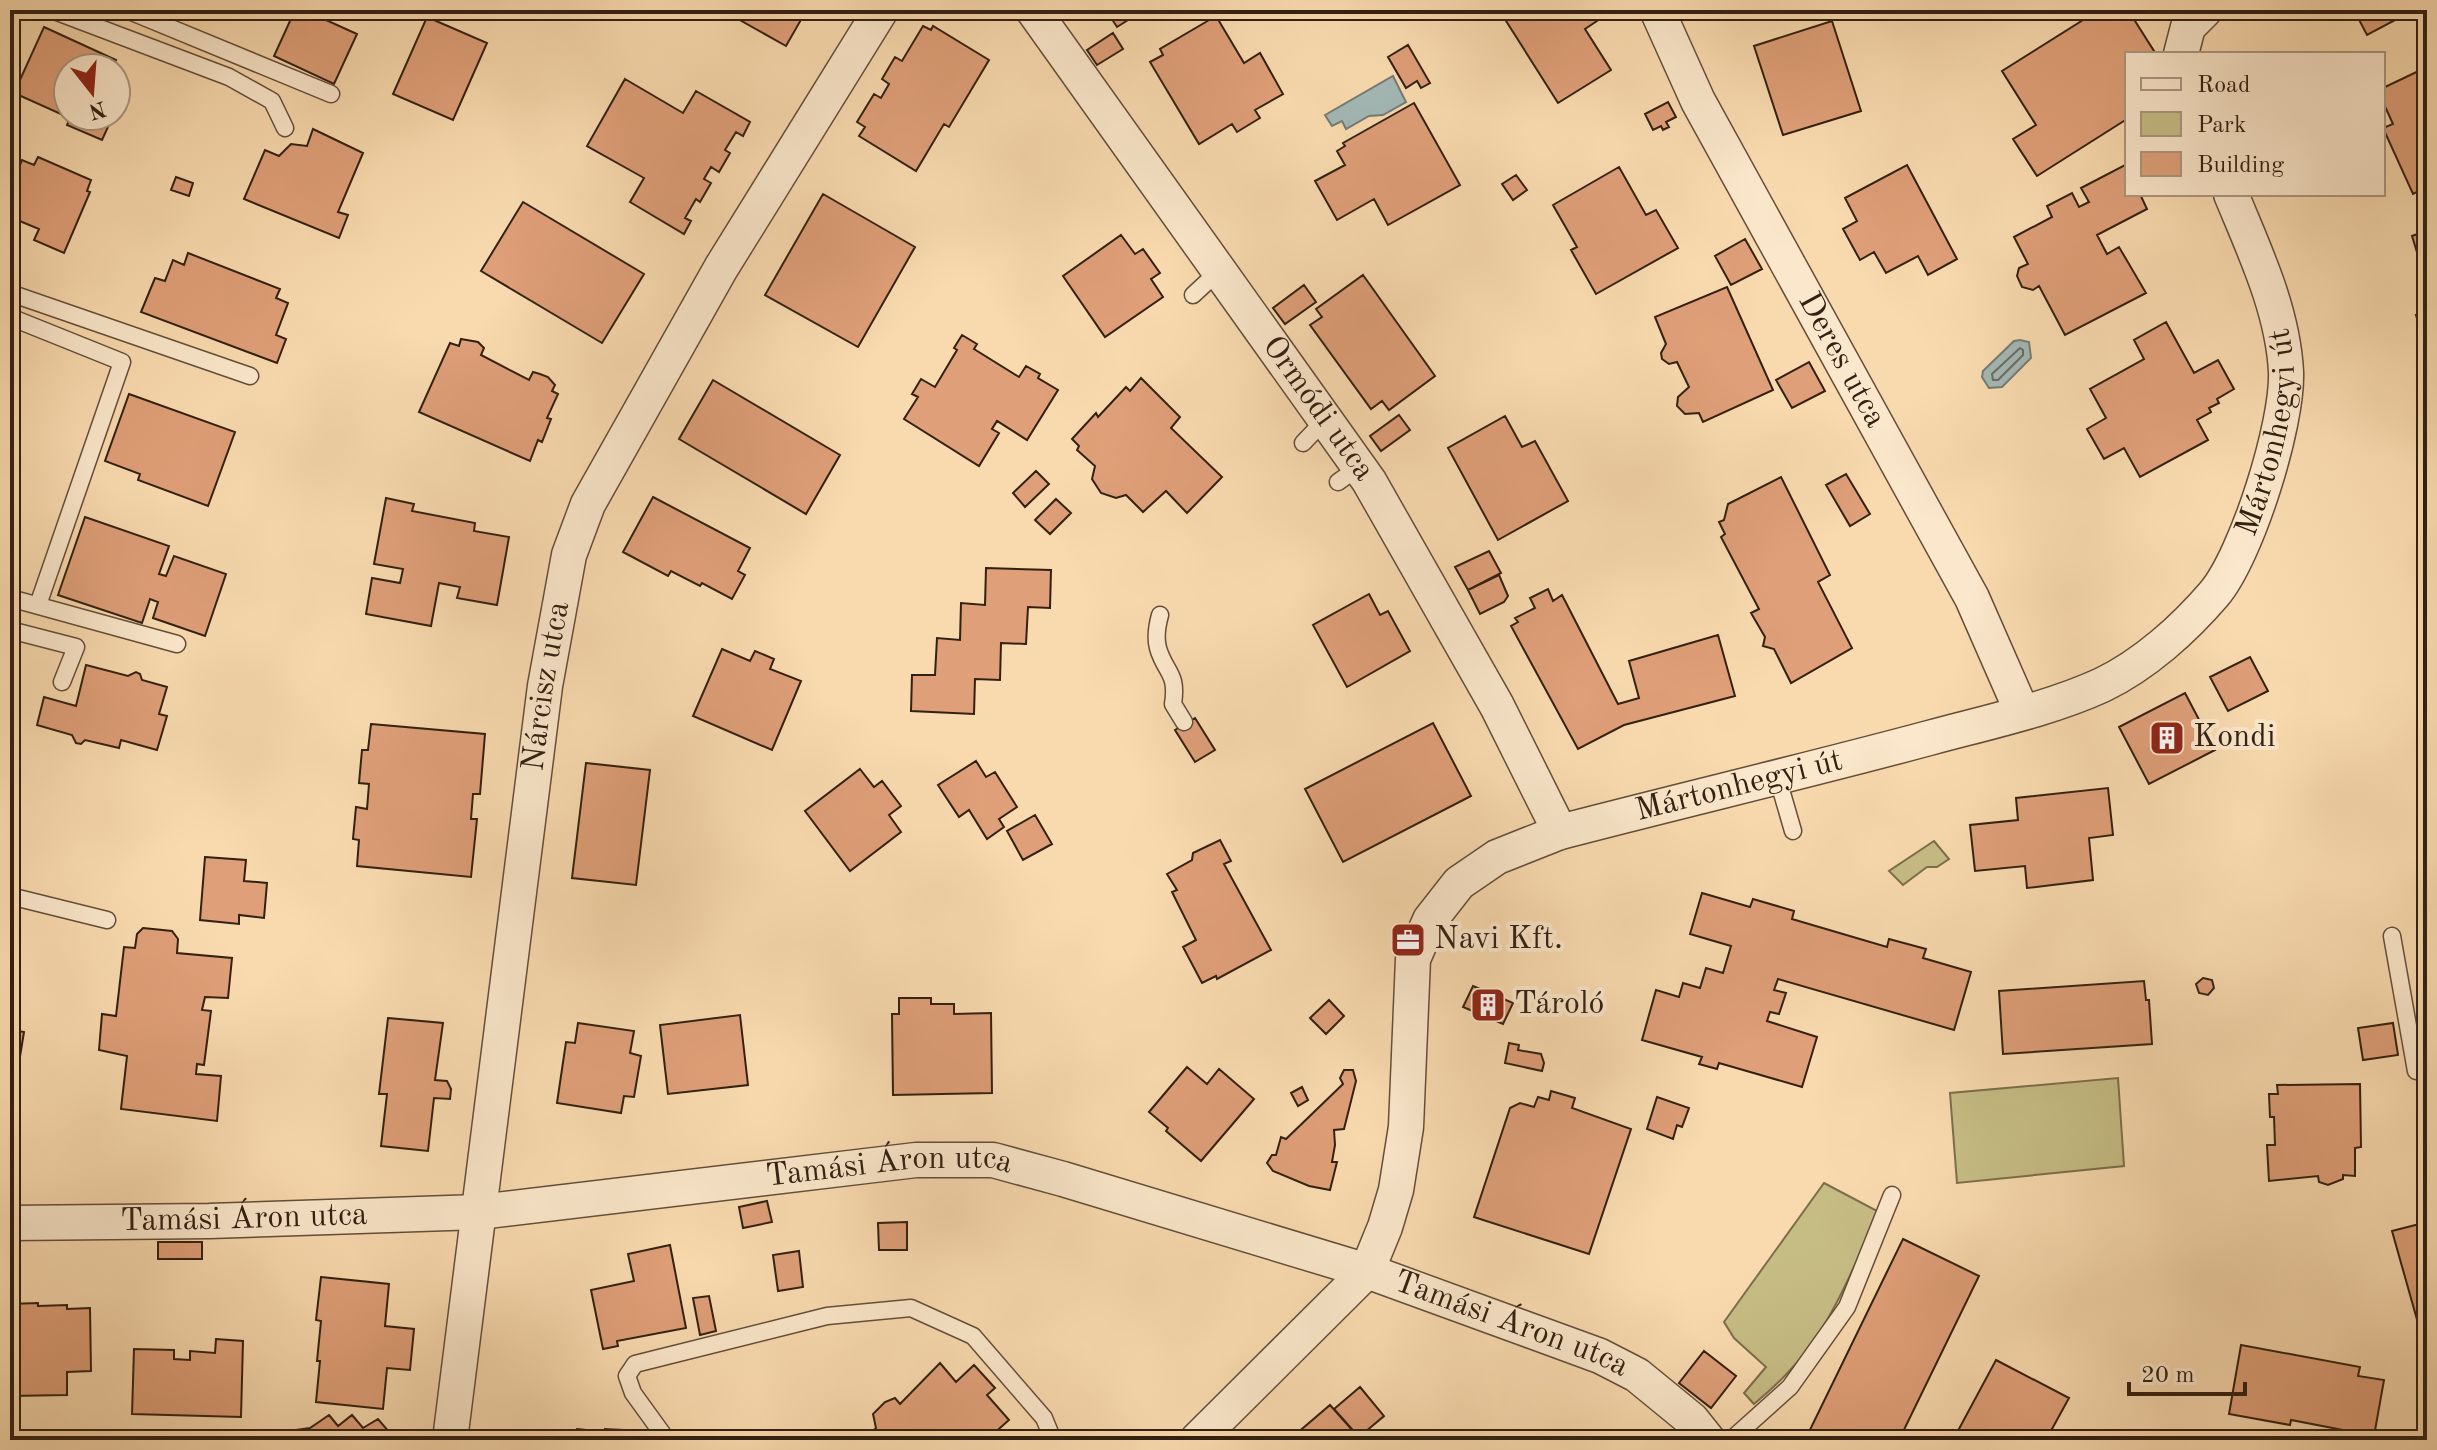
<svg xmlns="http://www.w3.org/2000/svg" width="2437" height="1450" viewBox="0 0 2437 1450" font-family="'Old Standard TT',serif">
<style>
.green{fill:#c6bd85;stroke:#7c6e4c;stroke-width:2}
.water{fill:#a3b8b6;stroke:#767b74;stroke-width:2}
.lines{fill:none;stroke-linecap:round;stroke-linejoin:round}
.shore{stroke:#6a6c64;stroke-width:2}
.building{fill:#df9f78;stroke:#322012;stroke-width:2}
.service-casing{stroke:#644e39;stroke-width:19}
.minor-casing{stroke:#644e39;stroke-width:37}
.service{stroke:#fbe7cb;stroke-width:16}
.minor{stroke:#fbe7cb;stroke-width:34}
.labels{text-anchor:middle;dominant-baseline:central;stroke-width:8;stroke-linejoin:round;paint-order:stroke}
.street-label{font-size:32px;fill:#322012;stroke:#fbe7cb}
.poi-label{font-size:32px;fill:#322012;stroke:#fbe7cb;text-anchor:start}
</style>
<rect width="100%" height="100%" fill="#f9daaf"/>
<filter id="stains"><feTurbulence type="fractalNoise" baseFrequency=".0025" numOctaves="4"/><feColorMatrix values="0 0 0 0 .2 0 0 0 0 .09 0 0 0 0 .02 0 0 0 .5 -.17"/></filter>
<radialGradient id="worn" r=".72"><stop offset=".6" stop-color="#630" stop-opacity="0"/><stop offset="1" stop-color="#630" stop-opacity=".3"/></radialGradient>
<path class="green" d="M1934 841 1949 859 1937 867H1927L1903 885 1889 871Z
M2118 1078 2124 1166 1957 1183 1950 1093Z
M1824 1183 1879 1212C1872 1232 1863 1250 1853 1269 1826 1328 1805 1362 1754 1404L1744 1393 1766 1367 1734 1338 1724 1322Z"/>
<path class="water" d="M1393 76 1406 102 1383 115 1369 116 1346 129 1342 121 1332 126 1325 115Z
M2020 340 2029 342 2031 358 2002 387 1989 388 1982 377 1983 371 2014 341Z"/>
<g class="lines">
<path class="shore" d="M2020 348 2023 350V355L1998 380H1993L1992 374Z"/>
</g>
<path class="building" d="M295 10H304L357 34 334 84 274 56Z
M722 10H805L806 11 786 46Z
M1106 10H1144L1117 27Z
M1506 10H1597L1600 15 1595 17 1597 21 1585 29 1611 70 1558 103 1501 13Z
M2099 10H2128L2154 51 2149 54H2127V119L2037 176 2013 139 2036 125 2002 71Z
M2354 10H2414L2367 35Z
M1216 16 1244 63 1260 53 1283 94 1255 110 1260 118 1237 132 1232 124 1199 144 1150 62 1163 55 1160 49Z
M427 17 487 43 453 120 393 94Z
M1832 21 1861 111 1783 135 1754 46Z
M923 26 931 30 933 26 989 60 949 127 944 124 916 171 859 136 865 127 857 122 874 94 881 98 889 84 882 79 895 57 902 61Z
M44 27 116 60 112 68H68V116H113L102 140 67 125 70 118 14 93Z
M1113 33 1123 49 1097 65 1087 50Z
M1408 45 1430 83 1421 88 1417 81 1406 88 1388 57Z
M2427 61V187L2413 194 2383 128 2393 124 2383 102V88L2425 68 2423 63Z
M625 79 683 113 696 91 750 122 743 136 736 132 725 150 730 153 719 172 711 167 704 179 711 183 700 202 696 199 685 218 691 221 684 234 630 202 644 178 587 146Z
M1668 102 1676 117 1666 122 1669 127 1663 130 1661 126 1653 130 1645 114Z
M1414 103 1460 185 1388 225 1374 199 1337 220 1315 181 1345 165 1337 151 1345 146 1343 143Z
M313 129 363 153 338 212 348 215 339 238 244 199 265 150 279 156 291 144 307 146Z
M38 157 91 180 87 191 90 192 64 253 34 240 39 229 10 217V190L22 160 34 165Z
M1907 165 1957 259 1928 275 1918 256 1886 273 1874 252 1860 260 1843 229 1857 221 1845 198Z
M2125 165 2127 194H2140L2147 209 2097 235 2107 254 2119 247 2146 293 2065 335 2039 286 2033 290 2022 287 2017 276 2019 268 2028 264 2014 237 2052 217 2047 206 2072 193 2079 207 2089 202 2081 188Z
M1619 167 1646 215 1656 210 1678 248 1596 294 1571 250 1577 247 1553 205Z
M1516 175 1527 190 1513 200 1502 184Z
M176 177 193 183 189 196 171 190Z
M823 194 915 247 858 347 765 295Z
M523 202 644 274 602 343 481 271Z
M2427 231V285L2412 236Z
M1121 235 1135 254 1143 249 1160 273 1151 279 1163 297 1105 337 1063 276Z
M1745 239 1762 269 1731 285 1715 256Z
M188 253 280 289 276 298 288 303 276 335 286 339 277 363 141 312 155 278 165 281 173 260 184 265Z
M1363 275 1435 376 1389 410 1382 401 1371 409 1310 325 1322 317 1316 309Z
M1304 285 1316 302 1285 324 1273 308Z
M1727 287 1773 390 1703 422 1699 413 1685 414 1677 406 1678 397 1689 387 1677 362 1669 364 1662 359 1661 353 1666 344 1655 317Z
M2427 312V353L2416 315Z
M2166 322 2194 373 2218 360 2234 389 2217 399 2219 403 2209 408 2211 412 2197 420 2208 440 2140 477 2124 448 2104 459 2087 429 2106 418 2090 389 2144 359 2134 340Z
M962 335 977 344 974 349 1019 377 1026 366 1040 374 1038 378 1058 390 1027 440 997 421 992 429 999 433 979 466 904 419 918 397 912 394 921 379 935 387 957 350 954 348Z
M461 339 478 342 484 348 481 355 529 380 533 372 540 374 548 377 555 385 552 391 558 394 547 418 551 419 542 442 538 440 530 461 419 412 450 343 459 346Z
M1809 362 1825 391 1792 408 1776 380Z
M1141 378 1180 417 1171 428 1222 477 1187 513 1166 491 1143 512 1126 495 1116 498 1101 493 1092 479 1095 466 1077 450 1079 446 1072 439 1096 413 1098 417 1126 387 1130 391Z
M713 380 840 455 806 514 679 439Z
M129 394 235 432 208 506 138 480 140 474 105 461Z
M1399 415 1410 430 1381 451 1370 436Z
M1505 416 1522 447 1535 441 1568 501 1498 540 1448 448Z
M1036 471 1049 484 1025 507 1013 493Z
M1846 474 1870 514 1850 526 1826 485Z
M1781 477 1830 575 1818 582 1852 648 1791 683 1774 649 1763 646 1765 637 1751 613 1759 609 1721 537 1725 534 1719 522 1724 520 1728 504Z
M653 497 750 548 738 571 745 575 732 599 702 583 700 586 671 571 668 576 623 552Z
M386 498 414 504 412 511 475 523 474 531 509 537 497 605 457 598 460 587 439 583 431 626 366 614 372 578 400 583 403 569 374 564Z
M1056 499 1071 513 1050 534 1035 520Z
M85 517 169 546 159 574 166 576 174 556 226 574 205 636 153 618 158 602 150 599 142 623 58 595Z
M1489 551 1501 573 1468 590 1455 567Z
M986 568 1051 570 1050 608 1028 607 1026 644 1001 643 1000 680 975 679 974 714 911 711 912 675H935L937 638 960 640 961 603 985 605Z
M1499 575 1508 596 1504 602 1480 614 1468 590Z
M1548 589 1553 601 1562 595 1618 704 1639 698 1629 661 1718 635 1735 696 1624 725 1578 749 1511 626 1518 622 1515 618 1535 608 1530 598Z
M1369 594 1380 615 1388 611 1410 651 1347 687 1313 625Z
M722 649 750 661 755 651 774 659 770 669 801 681 772 750 693 716Z
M2250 657 2268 691 2228 711 2210 677Z
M86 665 128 676 136 672 140 674 142 680 167 687 159 714 167 716 157 750 121 740 119 748 85 740 81 744 76 743 72 735 37 725 44 697 76 706Z
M2185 693 2215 750 2149 784 2119 727Z
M1195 718 1215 750 1195 762 1175 730Z
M1433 723 1471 796 1343 862 1305 789Z
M371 724 485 734 480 794H473L471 819H477L471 877 357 866 359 840 353 839 356 807 367 809 369 784 359 783 362 750H368Z
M976 761 986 777 995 772 1017 807 999 819 1004 827 987 839 969 810 959 817 938 785Z
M586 763 650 770 636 885 572 878Z
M860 769 874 787 882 781 901 806 889 815 901 832 850 871 805 811Z
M2108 788 2113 835 2089 838 2093 880 2027 888 2025 866 1975 871 1970 825 2018 820 2016 798Z
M1035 815 1052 844 1023 860 1007 831Z
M1220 840 1231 861 1224 864 1271 950 1217 979 1216 976 1202 983 1183 947 1196 940 1172 892 1177 890 1167 874 1192 860 1193 853Z
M205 857 246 860 244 881 267 883 264 918 239 915V924L200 920Z
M1702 893 1750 907 1753 899 1794 911 1792 919 1887 947 1889 939 1926 949 1923 958 1971 972 1954 1030 1778 979 1774 990 1786 993 1779 1014 1770 1012 1767 1021 1817 1037 1802 1087 1719 1063 1717 1069 1699 1064 1702 1057 1642 1040 1656 990 1679 997 1683 983 1700 988 1706 968 1723 973 1731 946 1690 934Z
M143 928 172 931 178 939 177 953 232 958 228 998 205 997 202 1010 211 1011 204 1065 197 1064 196 1074 221 1076 217 1121 121 1109 127 1056 99 1050 102 1014 116 1016 124 947 135 948 137 934Z
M2203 978 2212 980 2214 988 2208 995 2199 993 2196 984Z
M2144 981 2146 1000H2149L2152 1044 2003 1054 1999 991Z
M1473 986 1513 1003 1503 1024 1463 1007Z
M899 998H931V1004H954V1014L991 1013 992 1093 893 1095 892 1014H899Z
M1329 1000 1344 1016 1326 1034 1310 1018Z
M740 1015 748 1085 668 1094 660 1025Z
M388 1018 443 1023 435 1080 447 1081 451 1089 450 1099 434 1098 428 1151 381 1146 387 1094H379Z
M10 1020H14L13 1030 24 1032 10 1118Z
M578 1023 634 1031 630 1053 641 1056 634 1097 624 1096 621 1113 557 1103 566 1042 575 1043Z
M2393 1023 2398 1055 2363 1060 2358 1028Z
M1509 1043 1519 1045 1518 1050 1541 1054 1544 1063 1542 1071 1505 1063Z
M1187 1067 1207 1084 1219 1069 1254 1099 1201 1161 1166 1131 1168 1128 1149 1112Z
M1344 1070H1353L1356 1081 1344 1129 1334 1130 1335 1145 1332 1162H1337L1330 1190 1309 1186 1273 1171 1267 1163 1272 1155H1276L1281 1137 1286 1139 1343 1084 1340 1078Z
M2360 1084 2361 1147 2355 1148V1176L2343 1175V1179L2328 1185 2319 1182 2318 1176 2269 1181 2267 1145H2275L2274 1117H2270L2269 1094H2278L2277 1085Z
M1302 1087 1308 1100 1298 1106 1291 1093Z
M1551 1091 1575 1098 1572 1108 1631 1129 1589 1254 1474 1217 1510 1108 1520 1103 1534 1107 1538 1097 1549 1100Z
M1657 1097 1689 1108 1682 1127 1677 1125 1673 1139 1647 1129Z
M767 1201 772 1222 743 1228 739 1207Z
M907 1222V1250H879L878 1223Z
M2427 1222V1355L2392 1231Z
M1903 1239 1979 1276 1899 1440H1805Z
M158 1242H202V1259H158Z
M670 1245 686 1328 617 1341 618 1346 603 1349 591 1290 634 1281 628 1254Z
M799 1251 803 1287 778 1291 773 1255Z
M321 1277 389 1284 385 1326 414 1329 410 1370 387 1368 383 1409 316 1402 320 1361H317L321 1321 316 1320Z
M709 1296 716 1331 700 1335 693 1298Z
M38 1303V1306L67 1305V1309L90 1308 91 1371 67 1372V1395L10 1396V1304Z
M216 1339 243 1341 241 1417 132 1414 134 1349 174 1350V1359L190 1360V1351L215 1353Z
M2241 1345 2360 1367 2358 1376 2384 1380 2374 1436 2291 1420 2290 1425 2229 1414Z
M1704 1351 1736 1376 1711 1408 1679 1383Z
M1996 1360 2069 1398 2046 1440H1953Z
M940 1363 956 1382 974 1365 995 1388 987 1395 1009 1420 991 1436 994 1440H864L876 1428 873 1414 885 1402 895 1398 900 1404Z
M1360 1387 1384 1416 1359 1437 1334 1409Z
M1330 1405 1361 1440H1289Z
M329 1415 338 1426 352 1415 363 1428 378 1419 396 1440H298L289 1431 310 1428Z
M577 1429 605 1432V1429L643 1431 642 1440H576Z"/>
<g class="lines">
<defs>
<path id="service" d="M52 10 229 77 272 101 285 128
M127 10 331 94
M10 293 250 376
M1193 295 1220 270
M10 317 122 362 38 605
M1303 443 1324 421
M1338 482 1359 467
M10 598 177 644
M1160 615C1157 626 1155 637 1158 648 1165 673 1178 672 1173 704L1184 722
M10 630 76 647 62 682
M1777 776 1793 831
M10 896 107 920
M2392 936 2416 1071 2427 1068
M667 1440 633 1393 627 1376 635 1364 827 1316 911 1308 973 1336 1044 1418 1053 1440
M1731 1440 1790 1387 1847 1307 1892 1195"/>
<g id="minor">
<path id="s1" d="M1033 10 1369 481 1497 706 1560 832"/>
<path id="s2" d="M1657 10 1698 101 1972 598 2022 712"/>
<path d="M2181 54 2188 27 2205 10"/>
<path id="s3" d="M10 1223 209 1221 479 1212 916 1160H993L1063 1179 1367 1271 1600 1356 1637 1375 1692 1420 1708 1440"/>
<path id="s4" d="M450 1440 545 686 569 555 588 504 721 268 881 10"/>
<path id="s5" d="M1197 1440 1367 1271 1385 1227 1396 1190 1406 1127 1413 959 1430 920 1459 883 1497 857 1560 832C1683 800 1806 771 1929 738 1984 723 2050 709 2102 685 2144 665 2184 629 2214 594 2247 555 2288 424 2286 372 2283 310 2254 250 2231 194"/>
</g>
</defs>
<use href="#service" class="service-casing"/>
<use href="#minor" class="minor-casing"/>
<use href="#service" class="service"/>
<use href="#minor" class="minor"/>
</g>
<defs>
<symbol id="building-square" viewBox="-11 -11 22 22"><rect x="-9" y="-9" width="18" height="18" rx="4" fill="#8f2418" stroke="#fbe7cb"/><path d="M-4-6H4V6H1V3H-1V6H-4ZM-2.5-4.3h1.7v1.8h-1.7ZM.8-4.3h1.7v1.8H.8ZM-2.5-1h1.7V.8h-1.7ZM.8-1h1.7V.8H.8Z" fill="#fff"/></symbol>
<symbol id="office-square" viewBox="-11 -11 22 22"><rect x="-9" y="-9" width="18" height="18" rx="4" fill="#8f2418" stroke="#fbe7cb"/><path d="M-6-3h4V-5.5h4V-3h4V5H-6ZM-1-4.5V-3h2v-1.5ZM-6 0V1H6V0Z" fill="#fff"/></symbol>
</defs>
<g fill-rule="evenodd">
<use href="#building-square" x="2147" y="718" width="40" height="40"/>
<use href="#office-square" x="1388" y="920" width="40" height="40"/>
<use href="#building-square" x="1468" y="985" width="40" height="40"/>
</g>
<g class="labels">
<g class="street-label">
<text stroke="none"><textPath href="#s2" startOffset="396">Deres utca</textPath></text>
<text stroke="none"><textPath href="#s1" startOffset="490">Ormódi utca</textPath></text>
<text stroke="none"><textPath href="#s5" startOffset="1642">Mártonhegyi út</textPath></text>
<text stroke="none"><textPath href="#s4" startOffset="760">Nárcisz utca</textPath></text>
<text stroke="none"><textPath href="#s5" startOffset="946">Mártonhegyi út</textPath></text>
<text stroke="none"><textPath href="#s3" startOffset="882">Tamási Áron utca</textPath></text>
<text stroke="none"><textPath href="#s3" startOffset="234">Tamási Áron utca</textPath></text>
<text stroke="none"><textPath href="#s3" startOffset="1530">Tamási Áron utca</textPath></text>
</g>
<g class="poi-label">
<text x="2193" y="738">Kondi</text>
<text x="1434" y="940">Navi Kft.</text>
<text x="1514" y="1005">Tároló</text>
</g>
</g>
<rect width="2437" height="1450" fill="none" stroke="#f9daaf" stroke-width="40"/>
<rect x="12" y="12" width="2413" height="1426" fill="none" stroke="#322012" stroke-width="4"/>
<rect x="20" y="20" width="2397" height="1410" fill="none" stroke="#322012" stroke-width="2"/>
<rect x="2125" y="52" width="260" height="144" fill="#fbe7cb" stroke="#ab9781" stroke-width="2"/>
<rect x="2141" y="78" width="40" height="12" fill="#fbe7cb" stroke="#ab9781" stroke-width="2"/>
<text x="2197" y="92" font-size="24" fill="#322012">Road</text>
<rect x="2141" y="112" width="40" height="24" fill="#c6bd85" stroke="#ab9781" stroke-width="2"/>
<text x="2197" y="132" font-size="24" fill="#322012">Park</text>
<rect x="2141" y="152" width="40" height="24" fill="#df9f78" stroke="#ab9781" stroke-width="2"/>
<text x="2197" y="172" font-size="24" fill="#322012">Building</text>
<g transform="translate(92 92) rotate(163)"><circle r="38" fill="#fbe7cb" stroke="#ab9781" stroke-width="2"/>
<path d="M0-6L14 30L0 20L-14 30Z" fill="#8f2418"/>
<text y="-12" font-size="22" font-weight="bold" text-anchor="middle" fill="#322012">N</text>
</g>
<path d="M2129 1382v12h116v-12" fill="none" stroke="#322012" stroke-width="4"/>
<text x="2141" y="1382" font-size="24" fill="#322012" stroke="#fbe7cb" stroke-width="6" paint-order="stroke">20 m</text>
<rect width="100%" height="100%" filter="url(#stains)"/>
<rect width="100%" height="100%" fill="url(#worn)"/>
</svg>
